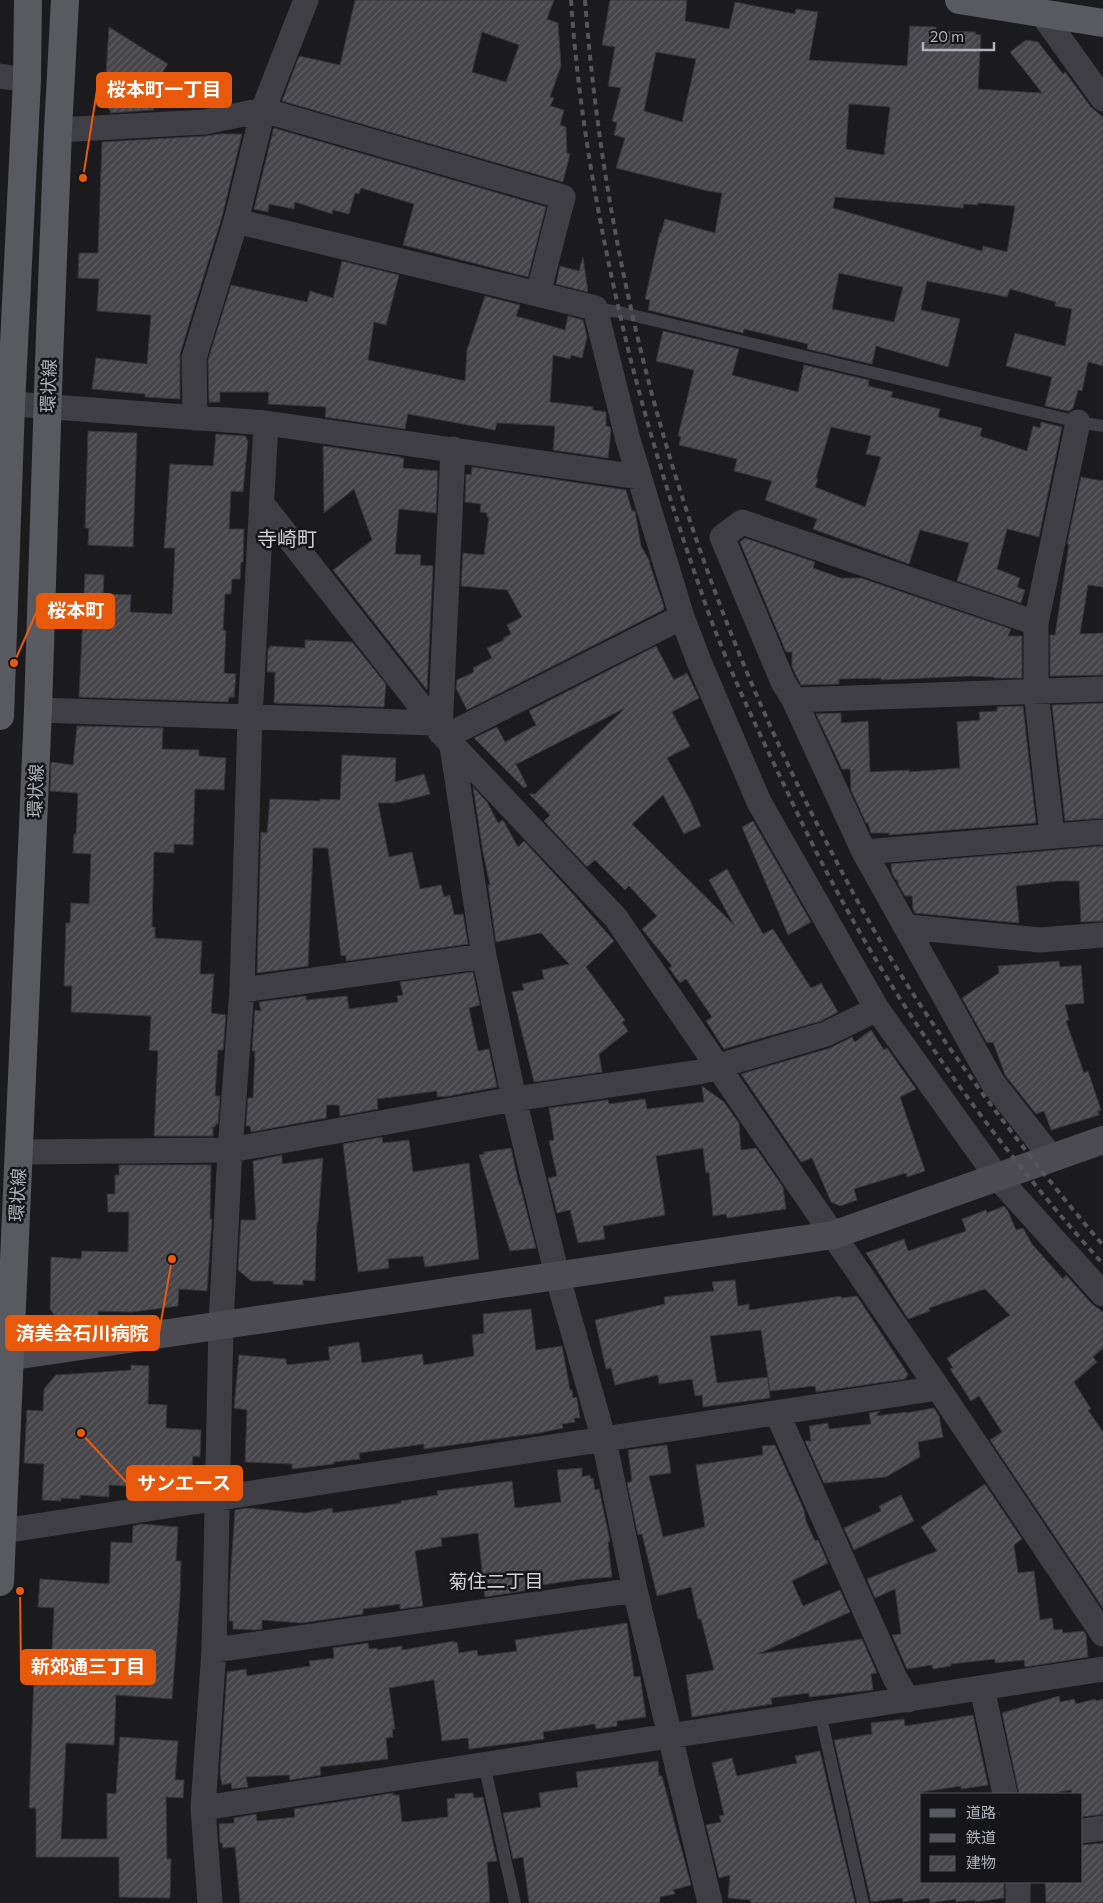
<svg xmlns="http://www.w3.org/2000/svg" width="1103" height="1903" viewBox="0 0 1103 1903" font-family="Commissioner,'Noto Sans JP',sans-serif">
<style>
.building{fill:url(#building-hatch);stroke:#363539;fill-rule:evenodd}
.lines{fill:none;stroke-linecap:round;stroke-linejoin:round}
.lane{stroke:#3e3e44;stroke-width:12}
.street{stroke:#3e3e44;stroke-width:25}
.secondary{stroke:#4b4b51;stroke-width:28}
.primary{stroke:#595960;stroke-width:28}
.rail{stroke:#54545a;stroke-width:4;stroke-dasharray:6 5;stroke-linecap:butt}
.labels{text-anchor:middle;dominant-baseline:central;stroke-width:5;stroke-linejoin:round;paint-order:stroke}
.street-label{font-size:18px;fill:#afb1bb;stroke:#161618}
.neighbourhood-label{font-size:19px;fill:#d0d0d7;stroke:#161618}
.quarter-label{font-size:20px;fill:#d0d0d7;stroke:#161618}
.leader{fill:none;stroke:#e8590c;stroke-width:2}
.callout-dot{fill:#e8590c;stroke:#161618;stroke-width:2}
.callout{fill:#e8590c;stroke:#e8590c;stroke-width:2}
.callout-label{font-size:19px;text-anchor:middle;font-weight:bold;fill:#fff}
</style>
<defs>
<pattern id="building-hatch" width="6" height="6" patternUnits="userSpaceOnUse" patternTransform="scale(1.25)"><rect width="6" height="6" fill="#46464a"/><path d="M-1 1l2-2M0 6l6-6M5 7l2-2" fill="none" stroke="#5e5e62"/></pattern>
</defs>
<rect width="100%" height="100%" fill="#1b1b1d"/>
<path class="building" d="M355 0H554L547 19 558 23 561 66 550 97 554 98 550 106 564 110 560 125 566 127 567 153 570 154 563 182 282 101 299 56 340 65ZM482 32 519 45 506 82 472 72Z
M610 0H687L685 21 729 29 735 2 795 14 796 9 818 12 809 60 907 66 910 26 936 27V31L976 32 975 34 981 35 978 89 1042 93 1010 52 1026 40 1038 42 1063 74 1065 72 1071 80 1091 107 1103 117V366L1088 362 1082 391 1078 390 1073 408 1069 411 1045 406 1052 377 1006 366 1015 333 1065 346 1072 309 1055 306 1056 302 1010 289 1007 297 927 281 921 310 960 319 948 367 876 346 872 364 807 349 808 344 744 329 743 333 648 310 650 300 645 299 660 232 661 233 665 219 715 233 722 193 708 191 616 168 625 138 614 135 617 123 612 121 621 88 608 86 615 47 602 45ZM656 52 696 59 682 122 644 111ZM849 104 890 107 884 155 846 149ZM835 197 963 208 964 204 978 205V203L1015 206 1007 252 983 246 982 251 833 208ZM839 273 903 287 894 322 832 309Z
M109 27 168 64 151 89 162 96 153 110 110 113V110L104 105Z
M208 80 231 90 225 103 212 106 199 100Z
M274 128 546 207 528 277 403 245 414 204 361 188 359 194 355 193 349 214 333 210 332 214 295 202 294 209 269 204 268 212 254 209 272 135 276 136 272 134Z
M220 134H242L222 217 180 354V399L145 397V394L92 389 96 358 147 364 151 315 97 311 99 279 78 278 79 253H98L102 142 206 136Z
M583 257 588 292 556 284 560 266 579 271Z
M342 261 399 275 386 325 374 322 368 360 465 381 467 350 485 296 520 305 516 316 565 330 568 316 583 320 587 337 582 358 571 355 570 359 553 355 550 402 593 407V410L606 412V426L610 427 611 430 608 458 553 450 555 426 497 423 495 430 408 414 405 429 325 417 326 407 268 404 269 392H220V402H209L208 360 231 285 307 302 310 291 333 298Z
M663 331 739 349 732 375 798 392 804 365 869 380 868 386 893 392 891 397 940 409 938 417 982 428 980 436 1027 451 1033 426 1040 428 1041 422 1062 427 1039 537 1007 529 997 569 1020 578 1017 587 1025 590 1021 603 957 581 969 543 920 530 909 564 813 529 817 519 765 500 772 481 734 471 737 459 679 445 681 437 678 436 694 370 656 361ZM831 427 871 436 866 454 881 457 865 507 815 487 818 479 816 478Z
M88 431 137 433 133 547 88 545 89 528H85Z
M216 434 245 436 248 441 243 492 231 491 229 529H244L243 562H241L240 579H232L231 594H225L223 630 226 631 224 673 236 674 234 697H229L228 702 79 697 85 574 104 575 103 594 131 595 130 612 172 614 175 548H164L170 464 213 466Z
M323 446 400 457 404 459 403 468 438 471 436 513 399 509 395 554 421 555 420 565 433 566 427 690 333 570 372 540 354 489 324 513Z
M472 467 626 490 632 511H635L641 546 650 562H649L664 607 663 610 467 710 456 688 457 680 474 672 473 668 492 658 487 648 504 640 503 638 511 634 507 625 522 617 507 590 461 586 463 553 484 555 489 517H487V513L480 512 481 504 465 502 466 474 471 475Z
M1081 477 1103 481V587L1088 585 1080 634 1103 633V675L1050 676V635H1055L1069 544H1067Z
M745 538 815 562 813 568 841 578H861L1011 629 1008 636H1022V678H994V677L969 676 881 680V678L839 679V684L801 685 792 667V652H786L740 542Z
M305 640 352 642 386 684 384 707 274 703 275 672H267L268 648H270V646L305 648Z
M656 646 674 680 687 673 699 698 672 712 690 746 667 758 690 800 701 826 684 834 663 795 632 824 734 925 709 880 727 869 763 934 773 929 811 988 821 983 838 1012 821 1021 724 1049 706 1021 712 1017 686 979 680 983 669 968 672 966 642 929 657 916 629 886 625 890 595 860 587 867 544 821 550 815 529 794H535L625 708 517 764 515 762 527 786 524 788 474 738 497 727 505 742 536 725 529 711Z
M1103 703V818L1065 821 1052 705Z
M1023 706 1036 823 889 835V833H871L868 823H866L851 790 850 769H842L816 714 841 713V723L868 721 870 772 909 770V772L960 768 957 722 980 720 979 712 997 711V707Z
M77 726 163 728 162 749 199 750V756L226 758 224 790 195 789 193 845 174 844V853L154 852 152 927H155V938L202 941 200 974H214L211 1013 226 1015 223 1050H218L215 1096H220L218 1124H216L215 1127H213V1136H154L158 1051 149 1050 151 1016 71 1012 72 986H64L66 923H70L71 903 89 904 91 854 73 853 74 834H76L78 793 50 791 51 762 73 765Z
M342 755 396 758 395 782 424 774 430 794 395 803H378L389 857 412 852 420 889 441 885 444 897 450 895 454 915 463 914 468 944 346 961V955L341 956 328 848H313L308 966 257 973 261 832 267 833 270 799 320 801V799L340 800Z
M473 787 487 802 498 823 503 820 518 847 524 841 573 894 614 941 586 967 625 1020 622 1022 628 1031 599 1054 602 1072 534 1082 512 992 524 990 522 984 544 979 542 970 569 964 541 933 496 942 488 885H490L483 852Z
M753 821 811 922 788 935 742 827Z
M1103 846V921L1081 922 1079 881H1058L1016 886 1019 923 915 913 913 909 912 896H905L898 884V880H896L892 873 891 864Z
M1059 961 1060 967 1081 965 1084 1003 1065 1005 1069 1020 1066 1021 1084 1073 1088 1071 1101 1110 1098 1111 1099 1115 1051 1130 1044 1111 1036 1114 1005 1075 993 1042 987 1043 962 998 999 973 998 966Z
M473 972 480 1005 469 1008 478 1051 489 1049 497 1087 449 1096 437 1097V1091L377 1099 378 1109 340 1116 339 1105H327L326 1118 251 1132 250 1126H246L248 1098H253L255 1051H252L255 1010 261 1011 259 1002 306 996V1000L347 996 349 1009 398 1002 397 996 403 995 400 982Z
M871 1030 884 1050 887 1048 916 1089 900 1097 925 1171 907 1177 906 1173 854 1189 857 1200 840 1206 831 1202 812 1158 801 1162 741 1074 830 1048 852 1037 855 1042Z
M702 1086 724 1102 739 1123 741 1150 756 1148 783 1187 786 1209 727 1218 726 1214 713 1216 709 1172 706 1173 703 1148 656 1156 665 1215 603 1226 605 1239 578 1243 570 1210 557 1213 548 1178 557 1176 549 1141 554 1140 549 1108 608 1100 609 1104 645 1099 647 1109 704 1102Z
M382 1137 383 1143 409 1140 413 1172 469 1163 479 1259 425 1267 423 1256 388 1259 389 1268 358 1272 343 1144Z
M511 1148 519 1185H520L536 1248 510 1251 479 1155 484 1154V1152Z
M282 1155V1164L323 1158 318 1222H317L315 1281 303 1280V1285L273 1284V1281H251L238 1270 241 1220H256L253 1161Z
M119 1165H211L210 1219H212L207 1291 179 1289 178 1306 132 1312 98 1311V1315L58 1321 50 1309 51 1257 81 1259 82 1251 128 1252 129 1212H108L107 1194H115V1175H119Z
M1004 1206 1008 1211 1016 1230 1023 1228 1032 1244 1063 1279 1066 1275 1092 1304 1103 1312V1348L1093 1357 1097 1362 1074 1382 1091 1409 1088 1410 1103 1432V1608L990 1440 1002 1432 979 1396 971 1401 950 1369 953 1368 947 1358 1010 1315 985 1289 929 1308 930 1311 908 1319 866 1253 904 1239 908 1251 966 1231 962 1219 986 1210 987 1213Z
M735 1280 738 1306 749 1304V1310L841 1296V1298L857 1296 908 1374 905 1379 816 1392 815 1386 770 1391 761 1330 710 1336 717 1383 768 1377 770 1398 703 1407 702 1395 695 1396 692 1379 659 1384 658 1375 615 1385 611 1368 606 1369 595 1320 665 1304 664 1297 714 1291 712 1282Z
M531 1309 536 1350 562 1346 570 1390H572L573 1398 577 1397V1399L580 1418H574L575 1422 562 1424 563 1428 539 1433 438 1447 424 1449V1444L359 1453 360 1459 334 1462V1464L292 1469V1464L245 1462 247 1410 234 1408 239 1355 286 1359 287 1365 330 1360 328 1347 359 1342 362 1363 422 1354 424 1365 474 1356 472 1335 484 1333 483 1314Z
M131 1365 149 1366 148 1404 167 1405 166 1428 201 1430 200 1457 193 1456 191 1482H155V1488L109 1485V1497L80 1495V1499L61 1498V1501L42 1500 44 1464 24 1463 27 1410 43 1411 44 1389 56 1375 131 1370Z
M934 1408 939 1416 943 1437 918 1442 920 1457 886 1477 824 1483 805 1441H811L809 1426 828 1423 829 1429 871 1424 869 1413 880 1411 876 1416 906 1412V1413Z
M667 1445 671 1473 649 1476 663 1537 705 1527 696 1465 763 1455 762 1446 775 1445 804 1510 806 1521 815 1541 818 1540 828 1563 792 1581 803 1606 840 1590 850 1612 758 1654 862 1639 877 1673 871 1674 873 1690 809 1697V1693L771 1698 772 1704 692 1717 686 1675 714 1670 701 1619H698L691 1587 657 1596 642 1534 638 1535 627 1483 632 1481 628 1450Z
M582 1468V1477L590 1475 591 1479 593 1478 595 1490 599 1489 610 1541 608 1542 612 1577 582 1579 535 1586V1589L485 1597 478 1533 441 1538 442 1546 415 1551 423 1606 400 1609V1604L363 1609V1614L301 1623 262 1620V1629L255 1630 233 1629V1621H229L230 1582 235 1510 246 1508 306 1513 332 1508 333 1513 401 1503V1501L438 1495 437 1491 512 1481 515 1508 561 1502 557 1470Z
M985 1484 1022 1539 1014 1545 1018 1573 1034 1571 1040 1620 1052 1618 1054 1630 1062 1629 1063 1633 1084 1631 1086 1635 1088 1657 1025 1667 1024 1660 995 1663V1659L951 1664V1666L933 1669 932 1665 907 1669 892 1635 901 1634 895 1589 875 1598 867 1579 937 1551 921 1527Z
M901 1495 914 1521 854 1550 844 1528 881 1511 879 1506Z
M141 1524 178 1527 176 1561H181L180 1597 172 1699 116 1695 114 1745 66 1743 61 1839H107V1793L116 1794 120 1737 178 1741 175 1780H184L183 1798 166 1797 167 1859H171L170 1898 119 1897V1857H36V1808H29L34 1676H39L41 1651 52 1652 54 1608 38 1607 40 1579 109 1584 111 1542 132 1543 133 1526Z
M627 1623 634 1677 640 1676 646 1717 617 1721V1726L596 1729 595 1724 543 1732 544 1739 469 1749 468 1738 442 1741 434 1680 389 1688 395 1729H392L393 1737 386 1738 388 1759 320 1767 321 1775 290 1780 289 1775 246 1777 248 1787 232 1789 231 1783 222 1785 220 1773 227 1672 246 1669 247 1676 310 1666 309 1661 334 1658 333 1648 368 1643 369 1649 377 1648V1650L402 1646V1650L454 1641V1643L457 1642 459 1653 477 1650 478 1656 517 1651 515 1640Z
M1059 1696 1060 1702 1074 1699 1076 1704 1095 1699 1096 1701 1103 1699V1814L1082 1817V1794H1072L1071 1790 1049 1794H1019L1002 1713Z
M973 1715 988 1785 961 1789V1786L922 1792V1882H1004V1898L975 1902V1900L956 1902V1899L930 1903 929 1898 903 1902 902 1898 871 1902 834 1740 872 1734 871 1723 904 1719 905 1726Z
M820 1751 855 1903H751L750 1900 728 1898 730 1875 719 1878 706 1825 721 1822 719 1816 724 1815 712 1763 732 1758 737 1776 797 1763 795 1756Z
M658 1761 659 1776H662L691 1885 673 1890 675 1894 660 1897V1903H529L523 1857 513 1859 503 1813 541 1807 539 1793 578 1787 576 1772Z
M393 1793V1795H399L402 1822 448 1817 447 1799 455 1798V1794L473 1793 474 1798 483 1797 497 1861 487 1862 490 1903H240L235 1847 223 1848 222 1843H220L219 1824 234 1823V1818L256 1814 257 1821 295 1817 294 1809Z
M1103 1843V1903H1046L1045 1882H1082V1845Z"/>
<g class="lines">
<path class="lane" d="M595 308 619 312 1078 422 1103 426
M820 1713 863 1903
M484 1764 515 1903"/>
<path class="street" d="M1031 3 1042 14 1103 99
M0 76 27 80
M58 130 205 122 263 110 563 197 538 294
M236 221 595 308 628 440 682 617 700 664 759 802 877 1009 997 1177 1103 1294
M0 403 266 423 639 477
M195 418 194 358 236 221 263 110 306 0
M263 505 445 737 616 918 938 1388 1103 1634
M1036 623 742 522 722 537 783 682 794 700 864 852 993 1083 1052 1158
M794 700 1103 689
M38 710 433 723
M440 732 453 449
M445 737 682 617
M452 746 484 956 514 1099 557 1275 604 1440 635 1590 710 1903
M1052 836 1036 691V623L1078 422
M864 852 1103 832
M908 927 1040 940 1103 935
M242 990 484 956
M20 1152 230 1150 514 1099 699 1072 826 1034 877 1009
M777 1413 895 1678 908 1700
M3 1531 938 1388
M214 1650 635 1590
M982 1688 1005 1794
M203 1808 1103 1669
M1082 1831 1103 1828
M1018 1882V1903
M210 1903 203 1808 214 1650 221 1325 230 1150 242 990 250 718 266 423"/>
<path class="secondary" d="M0 1358 833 1235 1103 1140"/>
<path class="primary" d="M959 0 1103 23
M0 716 11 405 27 80 28 0
M0 1582 38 710 49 361 58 130 65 0"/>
<path class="rail" d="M571 0C579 119 601 237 629 353 648 428 670 501 695 574 703 596 710 619 719 640 736 684 756 726 776 768 794 806 812 845 832 882 905 1020 999 1148 1103 1264
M585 0C607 286 683 556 811 812 836 861 861 910 890 957 934 1030 985 1098 1037 1165 1059 1192 1080 1219 1103 1245"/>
</g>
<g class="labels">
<g class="street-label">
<text transform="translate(48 386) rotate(-88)">環状線</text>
<text transform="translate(35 791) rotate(-88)">環状線</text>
<text transform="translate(17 1195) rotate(-87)">環状線</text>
</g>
<g class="neighbourhood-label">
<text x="496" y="1580">菊住二丁目</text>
</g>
<g class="quarter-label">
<text x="287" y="538">寺崎町</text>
</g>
</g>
<path class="leader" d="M83 178L97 90M14 663L37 611M172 1259L159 1333M81 1433L127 1483M20 1591L21 1667"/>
<g class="callout-dot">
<circle cx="83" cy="178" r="5"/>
<circle cx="14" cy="663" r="5"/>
<circle cx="172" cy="1259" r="5"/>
<circle cx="81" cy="1433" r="5"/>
<circle cx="20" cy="1591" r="5"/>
</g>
<g class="callout">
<rect x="97" y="73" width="134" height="34" rx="5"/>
<rect x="37" y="594" width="77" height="34" rx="5"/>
<rect x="6" y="1316" width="153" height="34" rx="5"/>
<rect x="127" y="1466" width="115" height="34" rx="5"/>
<rect x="21" y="1650" width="134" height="34" rx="5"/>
</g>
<g class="callout-label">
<text x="164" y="96">桜本町一丁目</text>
<text x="76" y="617">桜本町</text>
<text x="82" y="1340">済美会石川病院</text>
<text x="184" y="1490">サンエース</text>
<text x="88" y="1673">新郊通三丁目</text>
</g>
<rect x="920" y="1793" width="162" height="90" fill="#161618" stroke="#535459"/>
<rect x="930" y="1809" width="25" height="8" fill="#595960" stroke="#535459"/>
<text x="966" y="1818" font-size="15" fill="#afb1bb">道路</text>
<rect x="930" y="1834" width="25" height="8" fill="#54545a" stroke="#535459"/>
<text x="966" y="1843" font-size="15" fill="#afb1bb">鉄道</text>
<rect x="930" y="1856" width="25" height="15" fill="url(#building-hatch)" stroke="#535459"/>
<text x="966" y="1868" font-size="15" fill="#afb1bb">建物</text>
<path d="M923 42v8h71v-8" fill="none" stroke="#afb1bb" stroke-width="2.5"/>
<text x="930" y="42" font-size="15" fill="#afb1bb" stroke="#161618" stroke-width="4" paint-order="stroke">20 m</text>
</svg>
